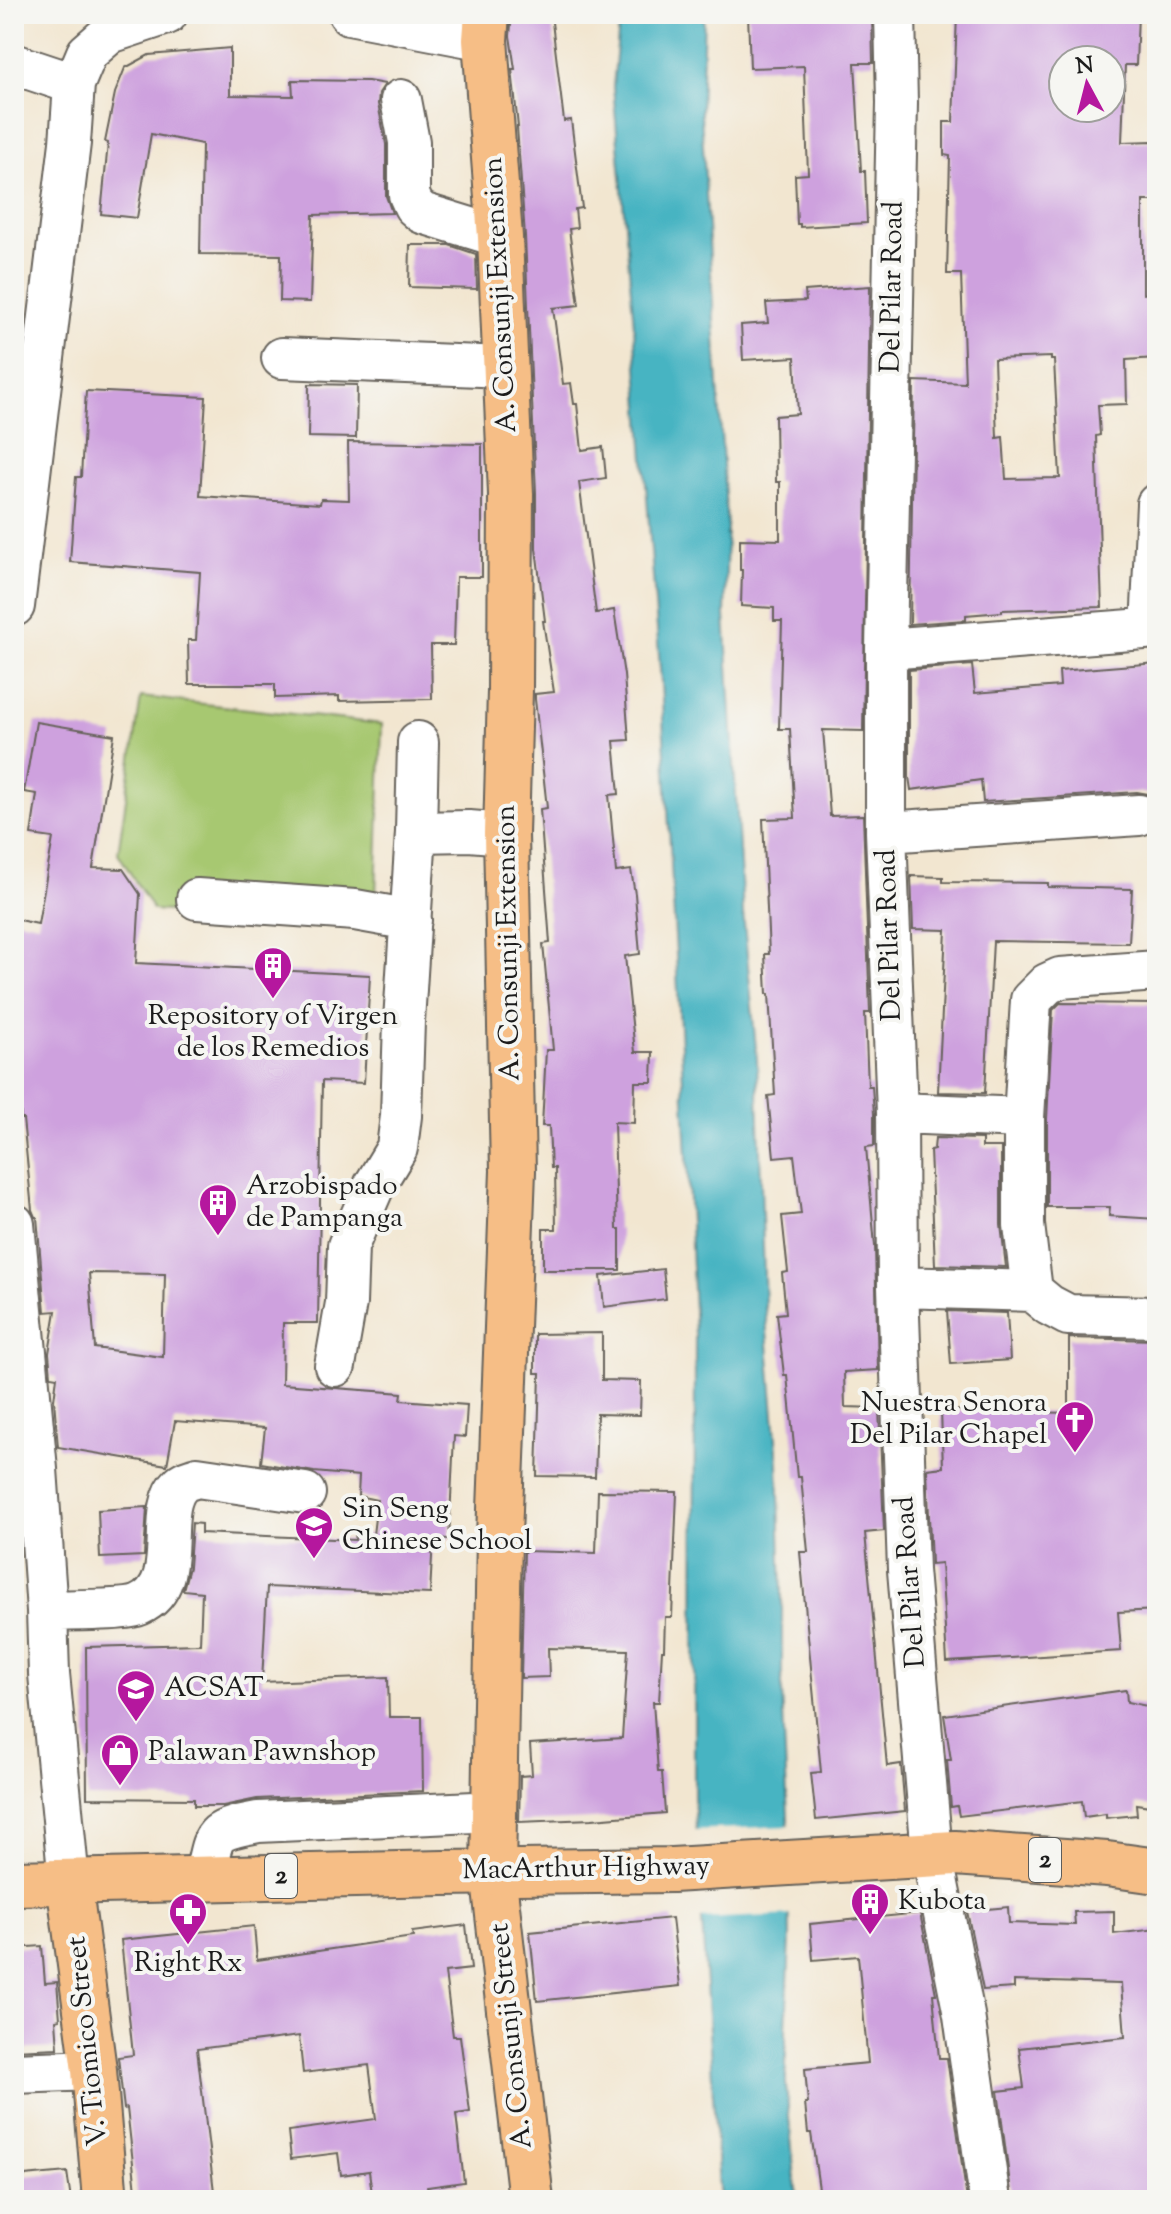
<svg xmlns="http://www.w3.org/2000/svg" width="1171" height="2214" viewBox="0 0 1171 2214" font-family="'Sorts Mill Goudy',serif">
<style>
.green{fill:#a7c871;stroke:#627246;stroke-width:2}
.water{fill:#46b4c2;stroke:#31686f;stroke-width:2}
.pier{fill:#f2e6d0}
.building{fill:#cea1de;fill-rule:evenodd}
.lines{fill:none;stroke-linecap:round;stroke-linejoin:round}
.minor-casing{stroke:#67635b;stroke-width:44}
.major-casing{stroke:#67635b;stroke-width:48}
.highway-casing{stroke:#67635b;stroke-width:48}
.minor{stroke:#fff;stroke-width:40}
.major{stroke:#f6be86;stroke-width:44}
.highway{stroke:#f6be86;stroke-width:44}
.labels{text-anchor:middle;dominant-baseline:central;stroke-width:8;stroke-linejoin:round;paint-order:stroke}
.shield{fill:#f6f6f2;stroke:#5d5d5c;stroke-width:2}
.shield-label{font-size:26px;font-weight:bold;fill:#1c1c1c}
.street-label{font-size:28px;fill:#1c1c1c;stroke:#f6f6f2}
.poi-label{font-size:28px;fill:#1c1c1c;stroke:#f6f6f2;text-anchor:start}
</style>
<rect width="100%" height="100%" fill="#f6f6f2"/>
<filter id="ink" filterUnits="userSpaceOnUse"><feTurbulence type="fractalNoise" baseFrequency=".0125" numOctaves="2"/><feDisplacementMap in="SourceGraphic" scale="16" xChannelSelector="R" yChannelSelector="G"/><feConvolveMatrix kernelMatrix="1 2 1 2 8 2 1 2 1" color-interpolation-filters="sRGB"/></filter>
<filter id="wash" filterUnits="userSpaceOnUse"><feTurbulence type="fractalNoise" baseFrequency=".006" numOctaves="4" result="noise"/><feDisplacementMap in="SourceGraphic" scale="32" xChannelSelector="R" yChannelSelector="G"/><feGaussianBlur stdDeviation="1.8" result="paint"/><feColorMatrix in="noise" values="0 0 0 0 0 0 0 0 0 0 0 0 0 0 0 0 0 1.4 0 .05"/><feComposite in="paint" operator="in"/></filter>
<g filter="url(#wash)">
<rect width="100%" height="100%" fill="#f2e6d0"/>
<path class="green" d="M141 697 382 724 375 924 153 910 118 853Z"/>
<path class="water" d="M620 14H704L701 114 727 527 725 615 743 913 757 1059 765 1307 778 1463 782 1593V1691L788 1817 790 1939 786 2029V2086L797 2200H721L719 2189 694 1796 695 1335 687 1155 661 682 633 314 613 87Z"/>
<path class="pier" d="M792 1826 794 1915 698 1919 692 1830Z"/>
<g id="blocks">
<path class="building" d="M512 14H551L564 121 571 120 582 208 575 209 577 228 569 229 579 305 553 308 563 384 571 383 574 404H577L582 450 603 447 606 478 579 482 596 613 614 610 624 675 629 740 614 741 619 794 609 795 616 872 631 870 635 894 640 954 625 956 635 1052H653L652 1082H635L634 1123 614 1122 617 1229H620V1270H543V1229H556L555 1168H551L549 1126H542L546 1050H553L543 944 550 943 540 809 547 808 535 699V694L554 692 543 621H545L536 548V493L525 236 517 127H518L512 69H515L510 36Z
M748 14H872L873 63H855L861 171H865L867 223 800 227V224H797L795 175 808 174 804 66 750 68Z
M957 14H1138L1136 65H1125L1122 142 1153 141 1154 201H1143V294L1153 293 1156 358 1126 360 1127 404 1098 405 1100 435 1096 436 1102 607 1002 610V612L966 615V620L910 624 914 381 965 383 961 274H947L950 156 944 155V122H953ZM1063 60H1111V108H1063ZM1051 357V360H1054L1060 478 1006 479 1003 437 997 438 994 359Z
M230 48V95L293 96 292 80 368 81 385 84 379 93 378 104 386 144V196L392 213 313 215 310 302 280 301 281 255 200 254 202 144 151 134 137 218 101 214 108 143 105 142 115 93 125 68 149 55Z
M410 245H449L476 254 477 289 409 287Z
M870 286 863 731 823 730 830 816 863 815 870 1013H865L868 1086H872L874 1114V1146L866 1147 875 1246 878 1370 844 1372 845 1407 879 1408 884 1531 865 1533 887 1766 901 1764 905 1811 816 1820 811 1773 821 1772 800 1552H808L801 1477H797L787 1375H784L777 1314 786 1313 782 1273 788 1272 782 1216 801 1214 794 1155 774 1157 768 1096 775 1095 769 994H767L765 954H769L763 819 795 818 790 729H779L782 621H774V608L741 606 742 570H740V539L780 540V482H776L775 416 798 414 795 357 743 360 741 325 768 323 766 303 806 301 805 291Z
M309 384 357 385 356 438 308 437Z
M86 391 206 397 200 496 320 504 321 499 349 500 348 442 482 444V577H456L454 645H431L432 699 339 701V696L275 698V684H189L188 640H196L200 572 70 562 76 477H81Z
M1157 663V801L1148 794 1137 792 983 802 981 780 911 790 909 777V670L972 665 975 693 1060 686 1059 671Z
M36 722 114 735 93 868 123 869 140 894 136 963 370 975 364 1083 322 1081 318 1323H283L282 1384 402 1393 401 1400 467 1405 465 1437 454 1436 449 1539 433 1538 430 1594 267 1587 262 1682 388 1677 389 1717H422L423 1791 257 1799 223 1806H194V1799L87 1798 86 1647 200 1644 202 1592 183 1590 189 1567 192 1523 201 1524V1533L355 1540 356 1533 373 1535 377 1500 358 1496 359 1476 314 1472 261 1463 265 1428 175 1421 167 1465 58 1447 54 1400 57 1377 51 1376 49 1353 56 1311 45 1312 37 1217H35L32 1210 23 1119H21L14 952V919L38 924 53 838 31 835 37 794 24 792ZM89 1273 165 1274 163 1357 95 1348Z
M911 876 943 877V882L1048 883V887L1132 889 1129 943 993 941 985 1093 938 1092 946 930 913 929Z
M1060 1003 1157 1004V1219L1109 1216 1110 1207H1047V1119L1053 1010Z
M935 1138 982 1139V1147H1001V1225L1006 1267 935 1265 930 1150 934 1149Z
M663 1269 666 1299 604 1307 601 1276Z
M947 1311 1007 1313 1010 1360 951 1364Z
M602 1333V1380L641 1381 640 1415 597 1414 595 1477 537 1476 540 1373H535V1334Z
M1069 1338 1157 1340V1610L1118 1612 1121 1651 947 1662 941 1563 931 1564 927 1469 943 1467 941 1410 1069 1413Z
M598 1491 677 1492 672 1617H665L664 1650H662L659 1702H653L658 1772H662L665 1813 592 1819 519 1822 520 1776 532 1775 530 1744 622 1738 628 1650 548 1648 549 1677 521 1678 524 1551 596 1553Z
M147 1507 144 1556 100 1558 98 1510Z
M1126 1690 1127 1702 1157 1708V1807L1136 1804 1137 1815 1106 1818V1814L1084 1817 1082 1801 959 1816 957 1806 951 1807 947 1760H951L944 1715Z
M1008 1907 1009 1923 1075 1925 1074 1912 1114 1911V1934L1157 1929V2200H1012L998 2091 1024 2088 1019 2048 1125 2037 1121 1984 1014 1981V1988L983 1990 967 1911Z
M920 1913 936 1994H933L939 2058H947L967 2200H833L832 2194 820 2196 811 2133H808L805 2103H808L805 2069 868 2063 858 1956 813 1960 810 1924Z
M672 1918 680 1986 537 2001 530 1932Z
M466 1925 471 1969 445 1972 453 2036H460L470 2112 456 2114 464 2182 427 2187 428 2200H385L384 2193 372 2194 369 2171 341 2175 338 2153 291 2159 288 2131 376 2119 369 2065 303 2073 299 2036 197 2049 215 2200H137L127 2108 124 2109 118 2057 133 2055 121 1940 254 1926 257 1960 413 1937 412 1932Z
M42 1946 45 1983 57 1982 60 2019 56 2020 58 2048 14 2050V1948Z
M67 2172 71 2200H14V2177Z"/>
</g>
</g>
<g filter="url(#ink)">
<use href="#blocks" fill-opacity="0" stroke="#67635b" stroke-width="2"/>
<g class="lines">
<defs>
<path id="minor" d="M349 14 485 40
M895 14 897 103 886 649V832L897 1113 898 1287 908 1570 932 1854 964 2015 990 2200
M14 64 74 84
M401 100 409 142V195L414 206 422 213 500 237
M282 358 505 367
M14 606 70 143 74 84 87 53 110 33 167 14
M1151 628 1157 504
M886 649 1157 628
M416 832 469 831 506 834
M886 832 1139 815
M197 899 355 910 411 920
M1157 971 1060 978 1047 984 1031 1000 1024 1118V1225L1032 1291 1049 1305 1068 1315 1157 1317
M897 1113 1024 1118
M14 1224 37 1469 47 1611 49 1674 69 1882
M898 1287 1032 1291
M335 1366 346 1303 348 1246 374 1186 397 1148 401 1116 404 1021 416 832 418 742
M47 1611C66 1610 126 1611 139 1605 187 1584 153 1511 181 1484 185 1480 192 1479 197 1477L305 1493
M204 1878C215 1832 209 1831 258 1822L496 1811
M14 2073 94 2070"/>
<path id="major" d="M487 14 485 40 500 237 511 494 510 691 506 834 513 1171 499 1536 493 1872 531 2200
M69 1882 94 2070 105 2200"/>
<path id="highway" d="M14 1883 443 1873 672 1870 955 1853 1107 1864 1157 1871"/>
</defs>
<use href="#minor" class="minor-casing"/>
<use href="#major" class="major-casing"/>
<use href="#highway" class="highway-casing"/>
<use href="#minor" class="minor"/>
<use href="#major" class="major"/>
<use href="#highway" class="highway"/>
</g>
</g>
<defs>
<symbol id="building-pin" viewBox="-11 -11 22 30"><path d="M0 17L-7.5 6A9.5 9.5 0 1 1 7.5 6Z" fill="#b5179e" stroke="#f6f6f2"/><path d="M-4-6H4V6H1V3H-1V6H-4ZM-2.5-4.3h1.7v1.8h-1.7ZM.8-4.3h1.7v1.8H.8ZM-2.5-1h1.7V.8h-1.7ZM.8-1h1.7V.8H.8Z" fill="#fff"/></symbol>
<symbol id="church-pin" viewBox="-11 -11 22 30"><path d="M0 17L-7.5 6A9.5 9.5 0 1 1 7.5 6Z" fill="#b5179e" stroke="#f6f6f2"/><path d="M-1.2-6h2.4v3.5h3.3v2.4h-3.3V6h-2.4V-.1h-3.3v-2.4h3.3Z" fill="#fff"/></symbol>
<symbol id="school-pin" viewBox="-11 -11 22 30"><path d="M0 17L-7.5 6A9.5 9.5 0 1 1 7.5 6Z" fill="#b5179e" stroke="#f6f6f2"/><path d="M0-5L7-2L0 1L-7-2ZM-4 1L0 2.5L4 1V4Q0 6-4 4Z" fill="#fff"/></symbol>
<symbol id="university-pin" viewBox="-11 -11 22 30"><path d="M0 17L-7.5 6A9.5 9.5 0 1 1 7.5 6Z" fill="#b5179e" stroke="#f6f6f2"/><path d="M0-5L7-2L0 1L-7-2ZM-4 1L0 2.5L4 1V4Q0 6-4 4Z" fill="#fff"/></symbol>
<symbol id="shop-pin" viewBox="-11 -11 22 30"><path d="M0 17L-7.5 6A9.5 9.5 0 1 1 7.5 6Z" fill="#b5179e" stroke="#f6f6f2"/><path d="M-5-2.5h2.3a2.7 3.5 0 0 1 5.4 0H5L5.5 6h-11ZM-1.5-2.5h3a1.5 2.3 0 0 0-3 0Z" fill="#fff"/></symbol>
<symbol id="pharmacy-pin" viewBox="-11 -11 22 30"><path d="M0 17L-7.5 6A9.5 9.5 0 1 1 7.5 6Z" fill="#b5179e" stroke="#f6f6f2"/><path d="M-2-6h4v4h4v4h-4v4h-4v-4h-4v-4h4Z" fill="#fff"/></symbol>
</defs>
<g fill-rule="evenodd">
<use href="#building-pin" x="251" y="944" width="44" height="60"/>
<use href="#building-pin" x="196" y="1181" width="44" height="60"/>
<use href="#church-pin" x="1053" y="1398" width="44" height="60"/>
<use href="#school-pin" x="292" y="1504" width="44" height="60"/>
<use href="#university-pin" x="114" y="1667" width="44" height="60"/>
<use href="#shop-pin" x="98" y="1731" width="44" height="60"/>
<use href="#building-pin" x="848" y="1880" width="44" height="60"/>
<use href="#pharmacy-pin" x="166" y="1890" width="44" height="60"/>
</g>
<g class="labels">
<g class="shield">
<rect x="1029" y="1838" width="32" height="44" rx="6"/>
<rect x="265" y="1854" width="32" height="44" rx="6"/>
</g>
<g class="shield-label">
<text x="1045" y="1860">2</text>
<text x="281" y="1876">2</text>
</g>
<g class="street-label">
<text transform="translate(893 287) rotate(-89)">Del Pilar Road</text>
<text transform="translate(501 295) rotate(-93)">A. Consunji Extension</text>
<text transform="translate(890 935) rotate(-92)">Del Pilar Road</text>
<text transform="translate(509 943) rotate(-91)">A. Consunji Extension</text>
<text transform="translate(911 1582) rotate(-94)">Del Pilar Road</text>
<text transform="translate(586 1869) rotate(-1)">MacArthur Highway</text>
<text transform="translate(512 2036) rotate(-96)">A. Consunji Street</text>
<text transform="translate(88 2041) rotate(-96)">V. Tiomico Street</text>
</g>
<g class="poi-label">
<text x="273" y="1017" text-anchor="middle">Repository of Virgen<tspan x="273" dy="32">de los Remedios</tspan></text>
<text x="246" y="1187">Arzobispado<tspan x="246" dy="32">de Pampanga</tspan></text>
<text x="1047" y="1404" text-anchor="end">Nuestra Senora<tspan x="1047" dy="32">Del Pilar Chapel</tspan></text>
<text x="342" y="1510">Sin Seng<tspan x="342" dy="32">Chinese School</tspan></text>
<text x="164" y="1689">ACSAT</text>
<text x="148" y="1753">Palawan Pawnshop</text>
<text x="898" y="1902">Kubota</text>
<text x="188" y="1964" text-anchor="middle">Right Rx</text>
</g>
</g>
<rect width="1171" height="2214" fill="none" stroke="#f6f6f2" stroke-width="48"/>
<g transform="translate(1087 84) rotate(353)"><circle r="38" fill="#f6f6f2" stroke="#9f9f9c" stroke-width="2"/>
<path d="M0-6L14 30L0 20L-14 30Z" fill="#b5179e"/>
<text y="-12" font-size="22" font-weight="bold" text-anchor="middle" fill="#1c1c1c">N</text>
</g>
</svg>
